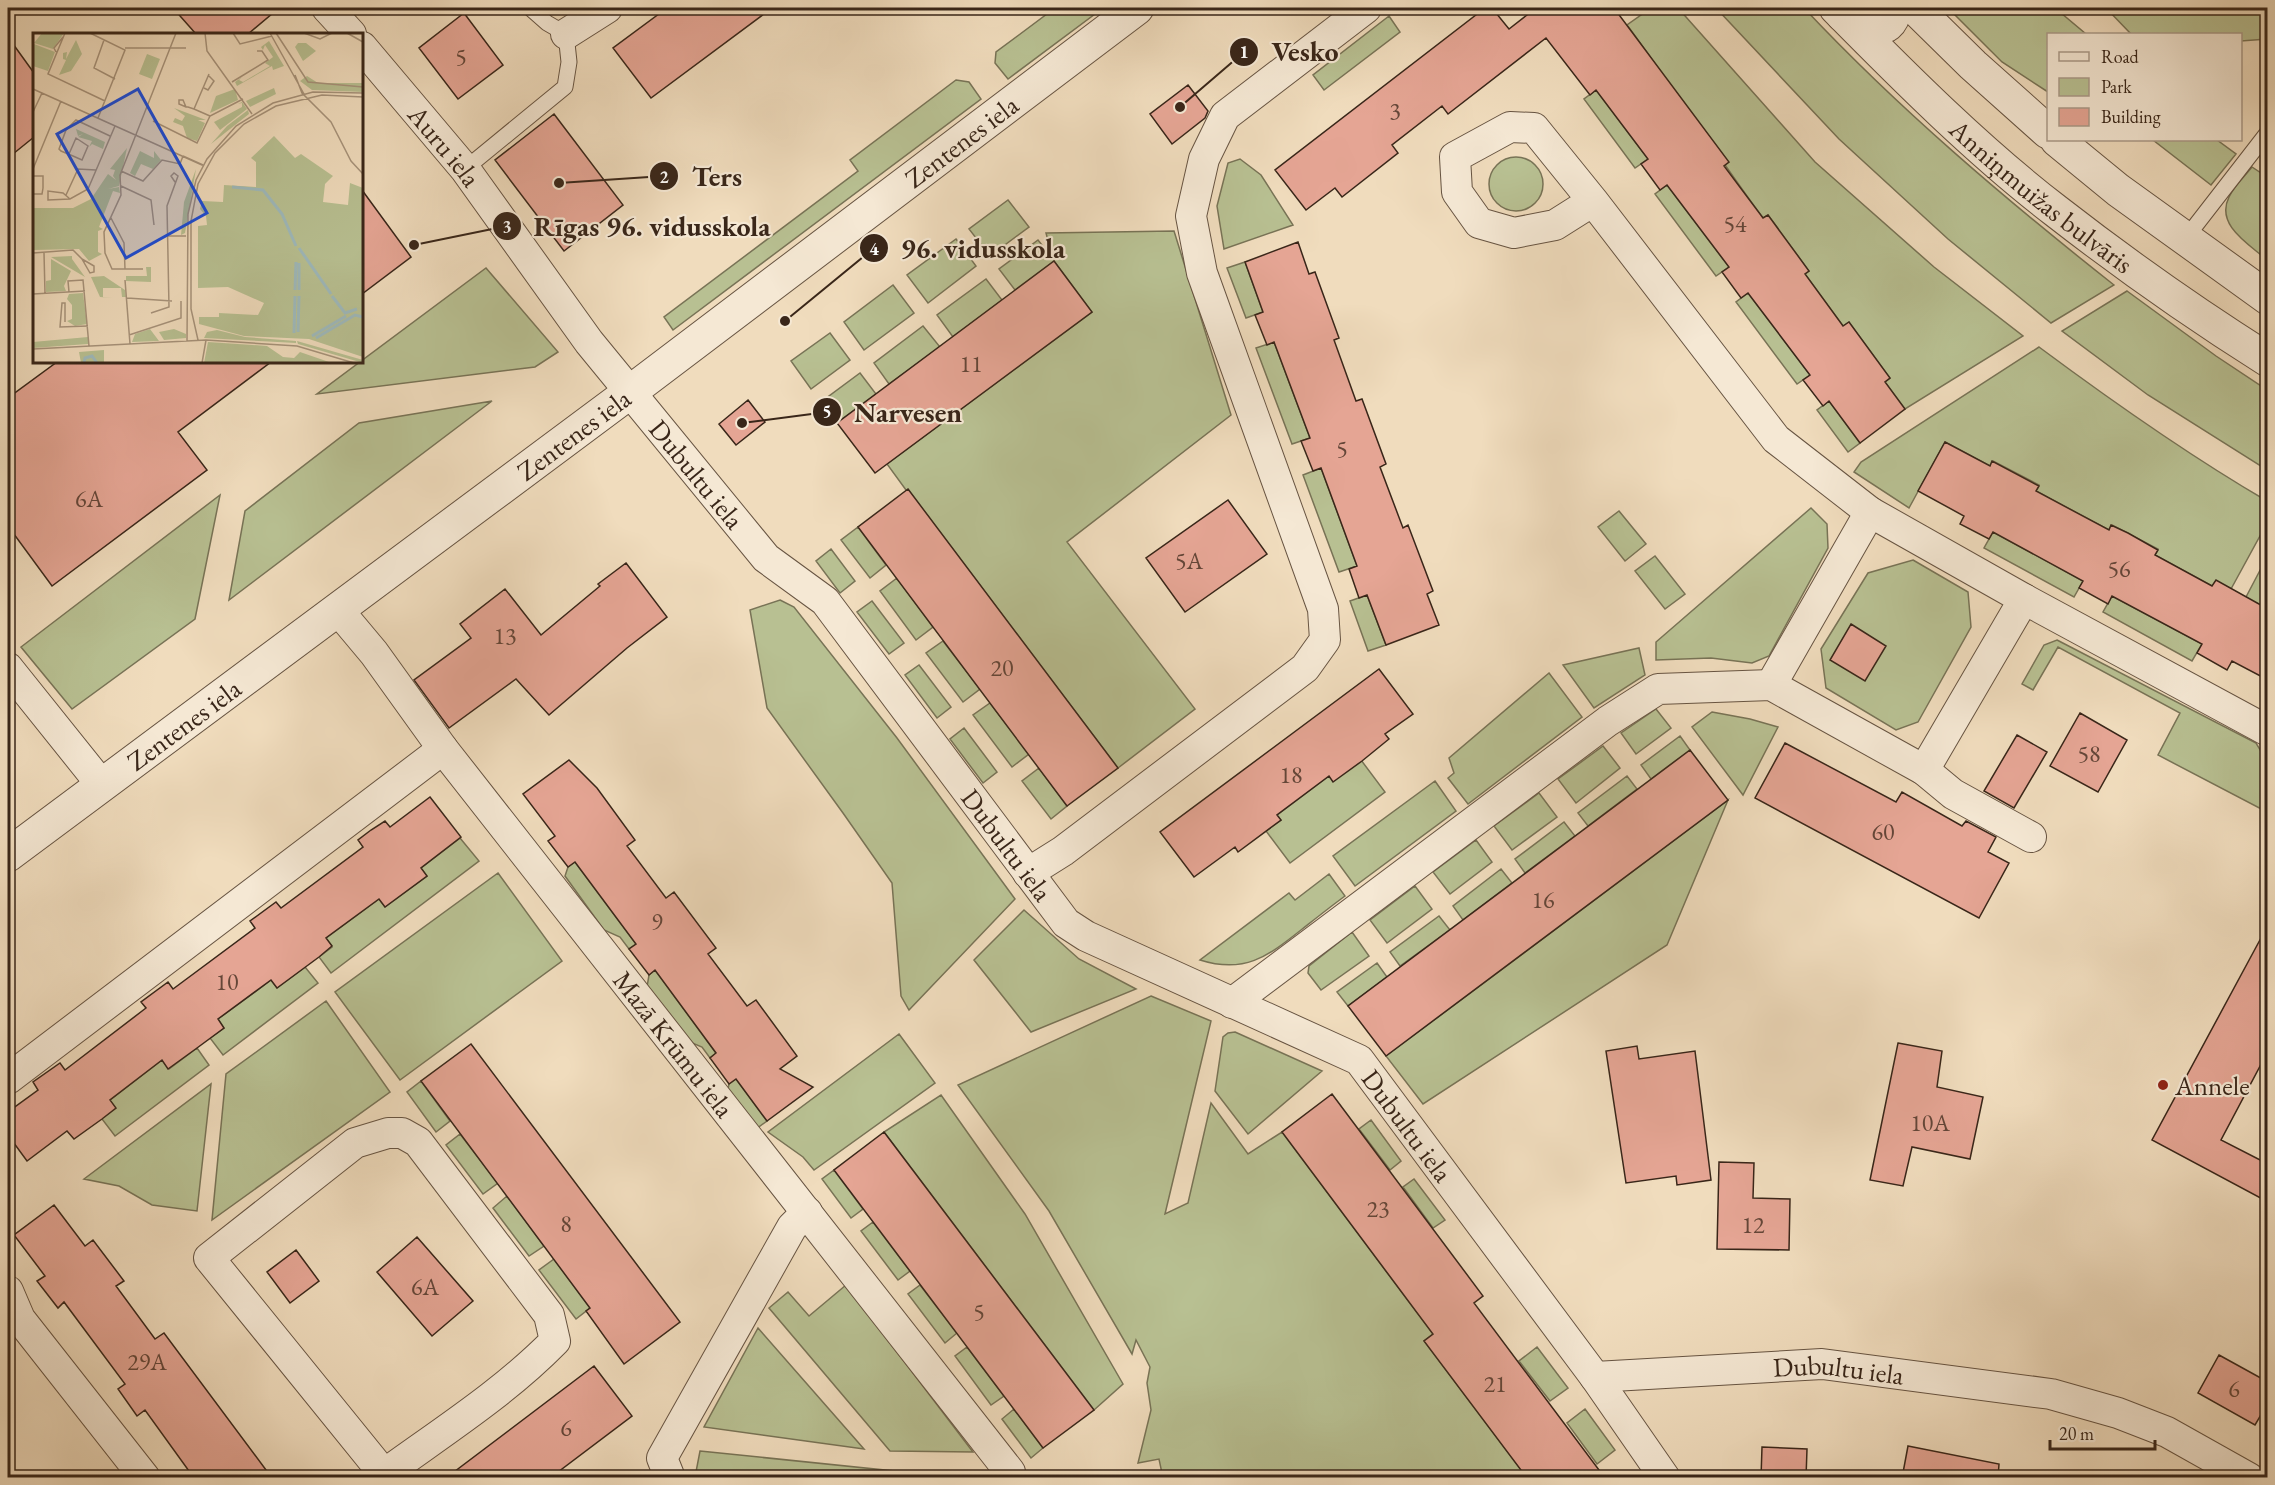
<svg xmlns="http://www.w3.org/2000/svg" width="2275" height="1485" viewBox="0 0 2275 1485" font-family="'EB Garamond',serif">
<style>
.green{fill:#b8c092;stroke:#787356;stroke-width:1.5}
.building{fill:#e5a594;stroke:#392619;stroke-width:1.5}
.lines{fill:none;stroke-linecap:round;stroke-linejoin:round}
.service-casing{stroke:#675442;stroke-width:17}
.minor-casing{stroke:#675442;stroke-width:32}
.tertiary-casing{stroke:#675442;stroke-width:35}
.service{stroke:#f5e8d4;stroke-width:15}
.minor{stroke:#f5e8d4;stroke-width:30}
.tertiary{stroke:#f5e8d4;stroke-width:33}
.poi-dot{fill:#8f2418;stroke:#f5e8d4;stroke-width:2}
.labels{text-anchor:middle;dominant-baseline:central;stroke-width:4.5;stroke-linejoin:round;paint-order:stroke}
.number-label{font-size:24px;fill:#644638}
.street-label{font-size:27px;fill:#392619;stroke:#f5e8d4}
.poi-label{font-size:27px;fill:#392619;stroke:#f5e8d4;text-anchor:start}
.inset-river{fill:none;stroke:#9eb9bb;stroke-width:3}
.inset-road{fill:none;stroke:#a7937b;stroke-width:1.5}
.view{fill:#1d4ed8;fill-opacity:0.15;stroke:#1d4ed8;stroke-width:3}
.inset-edge{fill:none;stroke:#392619;stroke-width:3}
.leader{fill:none;stroke:#392619;stroke-width:2}
.callout-dot{fill:#392619;stroke:#f5e8d4;stroke-width:2}
.mark-label{font-size:18px;text-anchor:middle;font-weight:bold;fill:#fff}
.callout-label{font-size:28px;text-anchor:middle;font-weight:bold;fill:#392619;stroke:#f5e8d4;stroke-width:4.5;stroke-linejoin:round;paint-order:stroke}
</style>
<rect width="100%" height="100%" fill="#f0dcbd"/>
<filter id="stains"><feTurbulence type="fractalNoise" baseFrequency=".00333" numOctaves="4"/><feColorMatrix values="0 0 0 0 .2 0 0 0 0 .09 0 0 0 0 .02 0 0 0 .5 -.17"/></filter>
<radialGradient id="worn" r=".72"><stop offset=".6" stop-color="#630" stop-opacity="0"/><stop offset="1" stop-color="#630" stop-opacity=".3"/></radialGradient>
<path class="green" d="M1055 8H1103L1008 79 995 63 996 52Z
M1651 8H1678L1815 162 1934 267 2023 336 1905 409 1885 382 1890 378 1849 322 1843 326 1805 274 1809 271 1768 215 1763 218C1716 155 1674 88 1627 25Z
M1716 8H1804C1899 109 2005 199 2114 285L2051 323 1948 239 1839 139Z
M1948 8H2055L2086 34H2048V92L2002 62Z
M2106 8H2267V39L2241 41 2240 34H2131Z
M1389 16 1400 32 1324 90 1313 75Z
M956 80 969 82 981 99 673 330 664 317 858 171 850 160Z
M1596 90 1648 159 1635 168 1584 99Z
M2153 140H2217L2236 154 2211 185Z
M1489 184a27 27 0 1 1 54 0a27 27 0 1 1-54 0Z
M1240 159 1261 175 1293 225 1224 249 1217 206 1228 163Z
M2252 167 2267 177V260C2249 244 2215 225 2229 197 2234 186 2245 176 2252 167Z
M1667 185 1729 267 1716 276 1655 194Z
M1008 200 1029 227 990 256 969 229Z
M1174 231 1231 415 1067 542 1195 709 1118 768 908 490H906L887 464 1092 312 1054 261 1015 290 999 269 1038 240 1053 259 1046 233Z
M956 239 976 266 928 303 907 275Z
M1245 262 1263 312 1246 318 1227 268Z
M486 268 558 352 535 367 317 394Z
M986 279 1002 300 953 337 937 315Z
M893 285 914 313 864 350 844 322Z
M2127 291 2216 356 2267 390V470L2148 395 2062 331Z
M1748 293 1810 375 1797 384 1736 302Z
M923 326 940 347 889 384 874 363Z
M830 333 850 360 811 389 791 361Z
M1274 342 1310 438 1292 444 1256 348Z
M2039 347C2113 402 2188 455 2267 501V523L2231 589 2212 586 2155 555 2158 549 2112 525 2109 530 2036 491 2039 485 1993 461 1990 466 1945 442 1909 508 1854 472 1861 462Z
M860 373 876 394 837 423 821 402Z
M492 401 229 600 245 511 359 423Z
M1829 401 1860 443 1848 452 1817 410Z
M1321 468 1357 566 1339 572 1303 475Z
M220 495 195 619 72 709 21 647Z
M1811 508 1827 524 1828 548 1769 656 1752 663 1711 658 1656 660V642Z
M1619 511 1646 544 1625 561 1598 527Z
M858 527 886 565 870 578 841 540Z
M1993 532 2083 581 2074 597 1984 548Z
M831 549 855 581 840 593 816 561Z
M1655 556 1685 594 1665 609 1635 571Z
M2267 557V616L2246 597Z
M1913 560 1968 592 1971 627 1918 722 1896 730 1826 688 1821 649 1868 573Z
M897 578 933 627 916 640 880 591Z
M1367 595 1386 645 1368 651 1350 601Z
M2112 596 2202 644 2192 661 2103 612Z
M780 600 794 607 897 738 1015 899 909 1010 901 996 892 883 843 813 767 708 750 610Z
M872 601 904 643 889 654 857 612Z
M2057 640 2256 743 2267 761V812L2158 755 2180 713 2058 647 2033 690 2022 684 2044 645Z
M943 641 980 689 963 702 926 653Z
M1639 648 1645 675 1594 708 1563 665Z
M919 665 951 707 937 718 905 675Z
M1549 673 1582 717 1468 804 1448 778 1454 773 1449 758Z
M990 703 1029 754 1012 767 973 715Z
M1656 709 1671 728 1636 754 1621 733Z
M1712 712 1750 719 1778 727 1743 795 1692 727Z
M964 728 997 772 983 783 950 739Z
M1680 736 1690 750 1651 779 1641 765Z
M1603 746 1620 768 1576 803 1558 779Z
M1361 760 1385 792 1290 863 1266 831 1281 820 1277 815 1329 776Z
M1039 768 1067 806 1051 819 1022 781Z
M1627 776 1637 789 1588 826 1578 813Z
M1435 781 1456 811 1355 886 1333 856Z
M1539 793 1557 817 1512 850 1494 826Z
M1728 800 1667 945 1423 1104 1386 1056Z
M1564 822 1575 836 1525 873 1515 859Z
M460 838 479 861 331 973 319 957 332 947 326 938 379 899 385 907 427 876 421 868Z
M1476 840 1492 862 1450 894 1433 872Z
M575 862 636 944 629 949 620 937 604 930 565 876 568 867Z
M1501 869 1512 883 1463 920 1453 906Z
M498 873 562 961 400 1080 335 992Z
M1329 874 1345 896C1330 907 1315 919 1301 930 1267 957 1244 974 1200 960L1289 893 1295 900Z
M1415 886 1432 909 1387 943 1370 920Z
M1024 910 1079 959 1136 989 1031 1032 974 960Z
M1439 916 1450 930 1400 966 1390 952Z
M1352 932 1369 956 1321 990 1308 973 1309 966Z
M1377 963 1387 977 1348 1006 1337 992Z
M305 967 318 983 223 1055 210 1038 224 1028 218 1019 271 980 277 988Z
M655 970 716 1053 710 1058 702 1047 685 1040 647 987 649 975Z
M1151 996 1211 1021 1165 1214 1188 1203 1211 1103 1248 1154 1282 1132 1433 1334 1424 1341 1527 1477 1163 1478 1159 1459 1138 1463 1151 1410 1147 1383 1150 1367 1136 1340 1132 1354 1049 1211 958 1085Z
M326 1001 390 1092 212 1220 226 1074Z
M1235 1032 1322 1071 1248 1134 1215 1091 1223 1037 1228 1033Z
M899 1034 935 1083 814 1170 803 1157 768 1132Z
M197 1048 209 1065 115 1136 102 1119 110 1100 162 1060 169 1069Z
M736 1079 767 1121 756 1129 726 1099 729 1084Z
M421 1081 450 1121 436 1132 407 1092Z
M211 1084 197 1211 152 1205 119 1186 84 1179Z
M941 1095 1025 1214 1123 1384 1094 1410 884 1132Z
M1371 1120 1401 1161 1390 1170 1359 1129Z
M460 1134 498 1183 483 1194 446 1145Z
M834 1170 863 1209 851 1218 822 1179Z
M1414 1179 1445 1220 1433 1228 1403 1187Z
M507 1196 544 1246 529 1256 493 1208Z
M873 1222 910 1271 898 1280 861 1231Z
M554 1259 590 1308 576 1319 539 1270Z
M846 1285 973 1452 890 1451 769 1308 788 1292 809 1316Z
M920 1285 957 1333 945 1343 908 1294Z
M758 1328 864 1449 704 1427Z
M967 1347 1004 1396 991 1405 955 1356Z
M1537 1347 1568 1388 1550 1401 1519 1361Z
M1014 1409 1043 1448 1031 1458 1002 1419Z
M1585 1409 1615 1450 1597 1464 1567 1423Z
M700 1451 953 1477H695Z"/>
<path class="building" d="M173 8H279L248 34H196Z
M667 8H772L651 98 613 48Z
M1485 8H1492L1509 29 1527 15 1521 8H1614L1729 162 1724 166 1763 218 1768 215 1809 271 1805 274 1843 326 1849 322 1890 378 1885 382 1905 409 1860 443 1829 401 1823 406 1803 380 1810 375 1748 293 1741 298 1722 272 1729 267 1667 185 1660 190 1641 164 1648 159 1596 90 1590 95 1546 38 1448 114 1442 106 1392 145 1398 153 1342 197 1335 188 1306 210 1275 170Z
M464 13 503 65 458 99 419 48Z
M8 37 34 73V137L8 158Z
M1188 85 1208 111 1205 118 1172 144 1150 114Z
M554 114 623 205 564 251 495 160Z
M362 190 411 257 362 294Z
M1298 242 1309 274 1315 272 1339 338 1334 340 1356 401 1362 399 1386 464 1380 467 1403 528 1408 525 1433 591 1427 594 1439 625 1386 645 1367 595 1359 598 1349 569 1357 566 1321 468 1313 471 1301 441 1310 438 1274 342 1267 345 1255 315 1263 312 1245 262Z
M1054 261 1092 312 875 473 837 423Z
M57 362H271L178 432 207 470 52 586 8 526V398Z
M748 400 765 422 736 445 719 424Z
M1945 442 1990 466 1992 461 2039 486 2036 491 2109 530 2111 525 2128 533 2158 550 2155 555 2212 586 2216 580 2268 609V680L2232 661 2227 670 2197 653 2202 644 2112 596 2108 604 2079 588 2083 581 1993 532 1989 539 1960 524 1964 516 1918 491Z
M908 489 1118 768 1067 806 858 527Z
M1228 500 1267 554 1185 612 1146 558Z
M626 563 667 617 627 648 549 715 516 679 449 728 414 680 471 638 460 624 505 589 541 635 600 586 598 584Z
M1851 624 1886 646 1865 681 1830 660Z
M1379 669 1413 714 1385 734 1389 739 1362 761 1333 782 1329 776 1277 815 1281 820 1238 852 1235 847 1194 877 1160 832Z
M2080 713 2127 740 2098 792 2050 766Z
M2017 735 2047 752 2014 808 1984 791Z
M1785 743 1896 802 1902 792 1962 826 1966 821 1996 837 1988 852 2009 863 1979 918 1755 798Z
M1690 750 1728 800 1386 1056 1348 1006Z
M569 760 597 788 635 840 627 846 666 898 674 892 716 948 708 954 747 1006 756 1000 797 1056 780 1069 813 1087 767 1121 736 1079 729 1084 710 1058 716 1053 655 970 649 975 629 949 636 944 575 862 568 867 548 841 555 836 523 794Z
M430 797 461 837 421 868 427 876 385 907 379 899 326 938 332 946 319 957 277 988 271 980 218 1019 224 1028 197 1048 168 1069 162 1060 110 1100 116 1108 102 1119 74 1139 67 1131 27 1161 8 1135V1112L38 1090 33 1082 60 1063 65 1070 146 1008 141 1002 168 982 173 989 255 928 250 921 276 902 281 908 363 847 358 840 371 830 385 821 390 827Z
M2268 925V1051L2221 1140 2268 1164V1202L2152 1140Z
M1898 1043 1942 1051 1937 1087 1983 1097 1970 1159 1912 1147 1903 1186 1870 1180Z
M471 1044 680 1322 624 1364 586 1311 590 1308 421 1081Z
M1637 1046 1639 1059 1695 1051 1711 1180 1677 1185 1676 1176 1626 1183 1606 1051Z
M1332 1094 1483 1296 1474 1303 1605 1478H1527L1424 1341 1433 1334 1282 1132Z
M884 1132 1094 1410 1043 1448 834 1170Z
M1719 1162 1754 1163 1753 1198 1790 1199 1789 1250 1717 1249Z
M54 1205 85 1246 93 1240 124 1281 116 1286 155 1339 164 1333 272 1478H194L145 1410 137 1416 118 1389 125 1384 64 1302 58 1308 37 1281 45 1276 14 1235Z
M417 1237 473 1301 432 1336 377 1272Z
M296 1250 319 1281 290 1303 267 1272Z
M2219 1355 2268 1382V1403L2255 1425 2198 1393Z
M594 1366 632 1416 550 1478H446Z
M1908 1446 1999 1464 1998 1478H1902Z
M1762 1447 1807 1449 1806 1478H1761Z"/>
<g class="lines">
<defs>
<path id="service" d="M465 169 565 87 569 62 566 34 547 23 530 8
M2185 239 2268 132"/>
<g id="minor">
<path d="M327 8 351 34"/>
<path d="M566 34 607 8"/>
<path id="s1" d="M362 47 465 169 589 342 766 558 825 601 1066 923 1086 936 1359 1060 1595 1377 1665 1478"/>
<path d="M1593 201 1555 225 1514 233 1479 223 1457 192 1455 157 1510 127 1534 128 1593 201 1776 439 1870 512 2024 599 2268 731"/>
<path id="s2" d="M338 610 374 653 443 749 1010 1472 1011 1478"/>
<path d="M8 668 101 784"/>
<path d="M1771 685 1870 512"/>
<path d="M1924 770 2024 599"/>
<path d="M1028 873 1063 851 1305 668 1325 640 1323 609 1202 273 1191 216 1204 159 1225 116 1366 8"/>
<path d="M1232 1003 1608 721 1658 689 1771 685 1924 770 1953 794 2031 837"/>
<path d="M8 1079 443 749"/>
<path d="M8 1291 20 1319 145 1478"/>
<path id="s3" d="M1595 1377 1822 1364 2051 1394 2118 1413 2167 1432 2249 1478"/>
<path d="M379 1478C439 1434 503 1394 555 1341L549 1315 418 1142 402 1133H388L355 1143 209 1258 384 1474"/>
<path d="M670 1478 662 1458 792 1227 807 1212"/>
</g>
<g id="tertiary">
<path id="s4" d="M1836 8C1904 77 1979 152 2056 211 2124 264 2195 314 2268 360"/>
<path d="M1915 8 1973 65 2048 132"/>
<path d="M1843 15C1861 25 1891 41 1895 8"/>
<path d="M2057 140 2118 190 2268 298"/>
<path id="s5" d="M8 855 630 392 1137 8"/>
</g>
</defs>
<use href="#service" class="service-casing"/>
<use href="#minor" class="minor-casing"/>
<use href="#tertiary" class="tertiary-casing"/>
<use href="#service" class="service"/>
<use href="#minor" class="minor"/>
<use href="#tertiary" class="tertiary"/>
</g>
<circle class="poi-dot" cx="2163" cy="1085" r="6"/>
<g class="labels">
<g class="number-label">
<text x="461" y="56">5</text>
<text x="1395" y="110">3</text>
<text x="1735" y="223">54</text>
<text x="971" y="363">11</text>
<text x="1342" y="448">5</text>
<text x="89" y="498">6A</text>
<text x="1189" y="560">5A</text>
<text x="2119" y="568">56</text>
<text x="505" y="635">13</text>
<text x="1002" y="667">20</text>
<text x="2089" y="753">58</text>
<text x="1291" y="774">18</text>
<text x="1883" y="831">60</text>
<text x="1543" y="899">16</text>
<text x="657" y="921">9</text>
<text x="227" y="981">10</text>
<text x="1930" y="1122">10A</text>
<text x="1378" y="1208">23</text>
<text x="566" y="1223">8</text>
<text x="1753" y="1224">12</text>
<text x="425" y="1286">6A</text>
<text x="979" y="1311">5</text>
<text x="147" y="1361">29A</text>
<text x="1495" y="1383">21</text>
<text x="2234" y="1388">6</text>
<text x="566" y="1427">6</text>
</g>
<g class="street-label">
<text stroke="none"><textPath href="#s5" startOffset="1191">Zentenes iela</textPath></text>
<text stroke="none"><textPath href="#s1" startOffset="129">Auru iela</textPath></text>
<text stroke="none"><textPath href="#s4" startOffset="279">Anniņmuižas bulvāris</textPath></text>
<text stroke="none"><textPath href="#s5" startOffset="705">Zentenes iela</textPath></text>
<text stroke="none"><textPath href="#s1" startOffset="543">Dubultu iela</textPath></text>
<text stroke="none"><textPath href="#s5" startOffset="219">Zentenes iela</textPath></text>
<text stroke="none"><textPath href="#s1" startOffset="1029">Dubultu iela</textPath></text>
<text stroke="none"><textPath href="#s2" startOffset="549">Mazā Krūmu iela</textPath></text>
<text stroke="none"><textPath href="#s1" startOffset="1532">Dubultu iela</textPath></text>
<text stroke="none"><textPath href="#s3" startOffset="244">Dubultu iela</textPath></text>
</g>
<g class="poi-label">
<text x="2175" y="1085">Annele</text>
</g>
</g>
<g transform="translate(33 33)">
<rect width="330" height="330" fill="#f0dcbd"/>
<path d="M9 0H31L20 16 1 10ZM43 7 49 21 38 38 26 42 33 27 30 26V20L34 19 33 26ZM236 8 251 33 240 37 239 33 204 53 202 49 209 44 206 47 210 49 237 33 232 30 240 24 232 12 230 17 228 14ZM265 10H273L283 18 270 28 262 14ZM1 11 22 19 15 38 0 33ZM114 21 127 26 119 46 106 41ZM274 43 285 50H330V59L279 57 267 48ZM241 55 243 61 217 74 213 68ZM202 56 205 67 177 80 183 63ZM209 69 214 76 187 97 181 89 209 74V70L205 71ZM141 75 173 87H165L172 90 164 108 154 105 150 93 140 89 142 85 149 88 152 83ZM215 77 216 81 178 111 194 93ZM43 96 72 109 70 116 59 111 56 114 59 108 45 104 50 101 45 103ZM241 103 262 125 268 121 300 143 292 151 290 169 315 172 317 150 330 155V324L276 306 211 303 166 291V284H186V280L225 282 231 270 195 254 165 255V193L174 192 173 183 167 176 169 168 190 169 191 152 223 154V129L218 125ZM94 115 86 153 75 156 86 154 87 160 80 158 66 194 70 196 65 198V219L69 221 56 228 46 216 0 217V175H40L58 166 75 141 83 147 80 143 82 137 77 136ZM107 118 121 125V118L128 127 120 136 108 131 102 143 97 140ZM163 136 152 200 148 202 151 169ZM39 223V226L52 244 18 224ZM18 226 38 238 31 253 33 258 13 259V248L18 247ZM113 234H118V249L93 248V243H114ZM71 243 92 257 93 264H89L88 255H70V264L80 265 67 264 58 244ZM50 260 54 291 42 293 34 288 39 286V272L34 266 36 261ZM117 296 126 308 99 309 102 301ZM141 296 153 301V305L131 307 126 299ZM184 297 212 304 263 308V310L171 305 174 299ZM55 304V311L0 315V309ZM264 308 330 327V330L265 311ZM175 309 234 313 250 324 261 325 267 319 296 329 171 330ZM71 317V330H48L46 319Z" fill="#b8c092"/>
<path class="inset-river" d="M199 154 230 157 249 181 263 213M266 215 298 261M262 257 263 229M266 257V230M299 263 312 280 324 276M265 299 266 263M261 300 262 263M279 303 313 283M283 305 322 282 330 284M51 330 52 325 59 323 64 330"/>
<path class="inset-road" d="M32 0 15 41 72 68M57 0 92 17 65 85M172 0 174 18 219 81M200 0 207 11 239 3M237 0 271 61M243 0 275 49 330 54M271 0 287 6 299 0M314 0 330 9M71 7 61 35 82 46M92 15H153M23 19 21 15 30 4M262 42 269 60 298 89 318 128 330 141M199 49 235 27 229 18H224M171 55 175 57 181 48 176 43M0 56 169 132M153 74 150 67H146V71L153 74H155L161 76 177 83M161 76 176 41M0 79 9 60M120 88 164 110 177 83 210 66M36 121 43 105 55 113 49 127 40 123 28 118 26 116 33 97 43 87 77 103M150 123 170 132M0 136 28 68M88 138 110 148 129 127 147 131 150 123M0 143H10V155L9 161H0M88 153 118 167 121 192M33 162 45 136 63 137M37 166 30 160 15 158V167L37 166 55 156 82 93M78 185 91 210 92 236M134 203H153M0 220 40 217 49 226M11 220 12 260M49 226 61 233V239L57 240ZM110 236H79L72 220 71 199 88 162 87 142 143 0M92 247 97 311M36 259 35 248 50 247 56 313M0 261 52 258M94 265 139 268M118 280 136 274 134 173 145 143 141 140 138 143 142 149M32 289V270H29L27 294 55 293M96 302 148 285V268M165 307 158 276V188L165 151 182 120 211 91 243 73 289 62 330 64M154 308 155 181 163 147 174 126 203 93 240 70 280 59 330 60M0 316 173 307 264 313 321 330M169 330 173 307"/>
<path class="view" d="M105 56 174 180 93 225 24 101Z"/>
<rect width="330" height="330" class="inset-edge"/>
</g>
<path class="leader" d="M1180 107L1244 52M559 183L664 176M414 245L507 226M785 321L874 248M742 423L827 412"/>
<g class="callout-dot">
<circle cx="1180" cy="107" r="6"/>
<circle cx="559" cy="183" r="6"/>
<circle cx="414" cy="245" r="6"/>
<circle cx="785" cy="321" r="6"/>
<circle cx="742" cy="423" r="6"/>
<circle cx="1244" cy="52" r="15"/>
<circle cx="664" cy="176" r="15"/>
<circle cx="507" cy="226" r="15"/>
<circle cx="874" cy="248" r="15"/>
<circle cx="827" cy="412" r="15"/>
</g>
<g class="mark-label">
<text x="1244" y="58">1</text>
<text x="664" y="183">2</text>
<text x="507" y="233">3</text>
<text x="874" y="255">4</text>
<text x="827" y="418">5</text>
</g>
<g class="callout-label">
<text x="1305" y="61">Vesko</text>
<text x="717" y="186">Ters</text>
<text x="652" y="236">Rīgas 96. vidusskola</text>
<text x="983" y="258">96. vidusskola</text>
<text x="908" y="422">Narvesen</text>
</g>
<rect width="2275" height="1485" fill="none" stroke="#f0dcbd" stroke-width="30"/>
<rect x="9" y="9" width="2257" height="1467" fill="none" stroke="#392619" stroke-width="3"/>
<rect x="15" y="15" width="2245" height="1455" fill="none" stroke="#392619" stroke-width="1.5"/>
<rect x="2047" y="33" width="195" height="108" fill="#f5e8d4" stroke="#aa9a89" stroke-width="1.5"/>
<rect x="2059" y="52" width="30" height="9" fill="#f5e8d4" stroke="#aa9a89" stroke-width="1.5"/>
<text x="2101" y="63" font-size="18" fill="#392619">Road</text>
<rect x="2059" y="78" width="30" height="18" fill="#b8c092" stroke="#aa9a89" stroke-width="1.5"/>
<text x="2101" y="93" font-size="18" fill="#392619">Park</text>
<rect x="2059" y="108" width="30" height="18" fill="#e5a594" stroke="#aa9a89" stroke-width="1.5"/>
<text x="2101" y="123" font-size="18" fill="#392619">Building</text>
<path d="M2050 1440v9h105v-9" fill="none" stroke="#392619" stroke-width="3"/>
<text x="2059" y="1440" font-size="18" fill="#392619" stroke="#f5e8d4" stroke-width="4.5" paint-order="stroke">20 m</text>
<rect width="100%" height="100%" filter="url(#stains)"/>
<rect width="100%" height="100%" fill="url(#worn)"/>
</svg>
